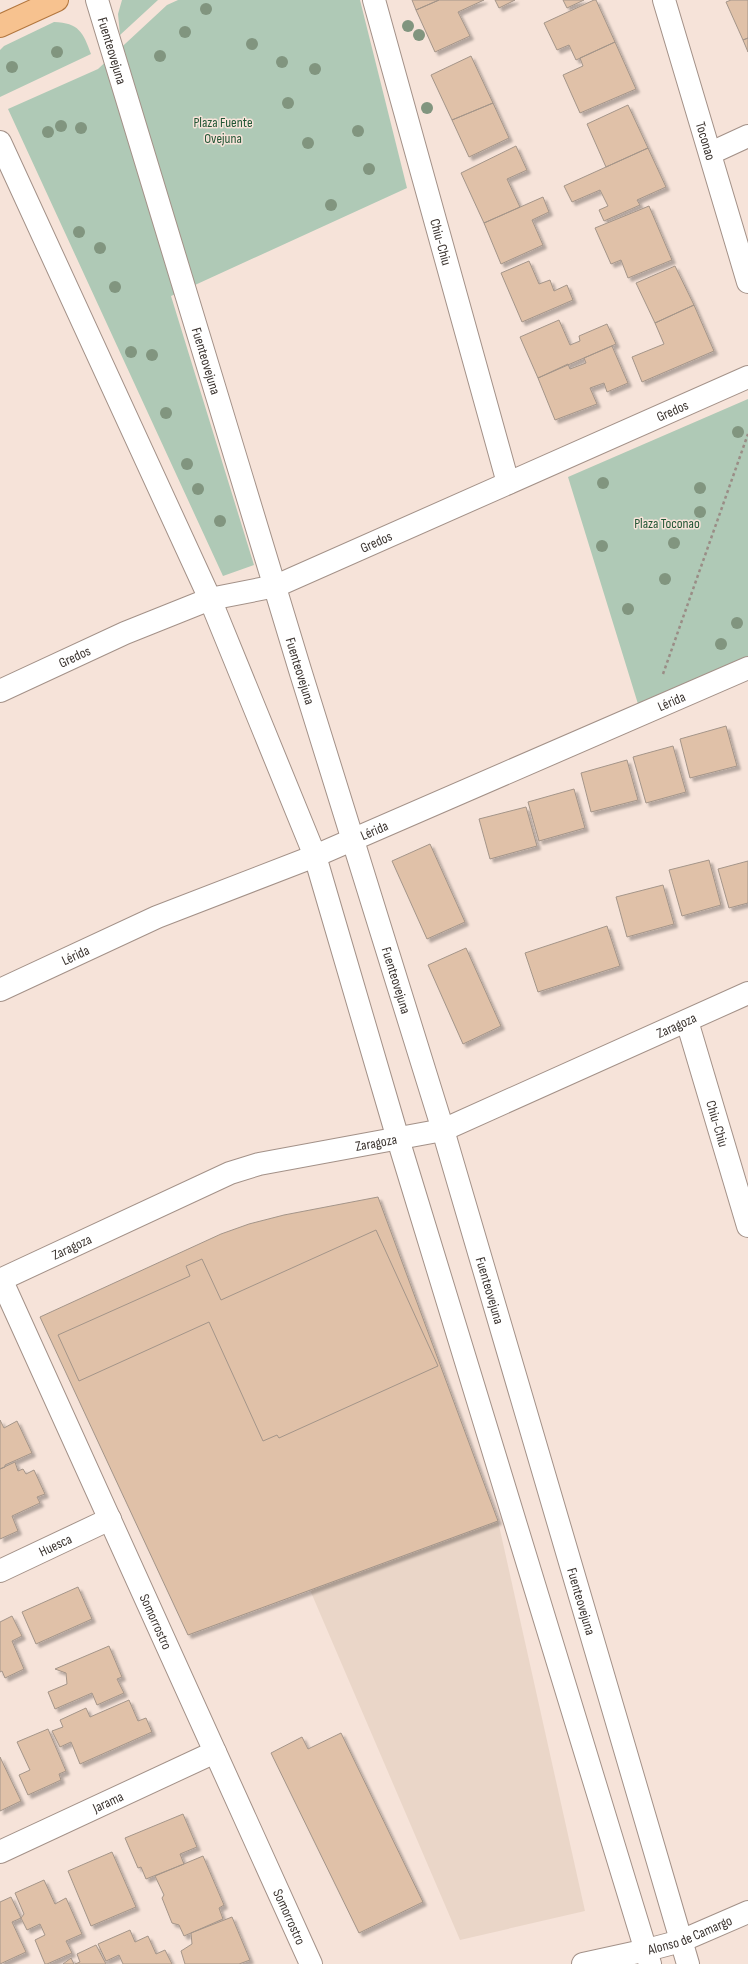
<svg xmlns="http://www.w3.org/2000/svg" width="748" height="1964" viewBox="0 0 748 1964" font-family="'Sofia Sans Condensed',sans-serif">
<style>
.education{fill:#ead6c8}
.green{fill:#afc9b6}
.building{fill:#e0c1a8;stroke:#a49589;filter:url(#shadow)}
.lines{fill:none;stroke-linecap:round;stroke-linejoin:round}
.minor-casing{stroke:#a39188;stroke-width:24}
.major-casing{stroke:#b2763e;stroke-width:24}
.path{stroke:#9a8d86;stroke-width:2.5;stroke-dasharray:3 3;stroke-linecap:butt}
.minor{stroke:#fff;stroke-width:22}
.major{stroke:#f7c28f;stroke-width:22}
.tree{fill:#81957f}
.labels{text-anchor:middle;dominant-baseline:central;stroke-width:3;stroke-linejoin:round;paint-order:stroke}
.street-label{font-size:14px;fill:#3c3531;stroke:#f6e3d9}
.park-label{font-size:14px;fill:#225635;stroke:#f6e3d9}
</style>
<defs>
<filter id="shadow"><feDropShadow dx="3.5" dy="3.5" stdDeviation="1" flood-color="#0004"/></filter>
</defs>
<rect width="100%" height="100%" fill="#f6e3d9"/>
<path class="education" d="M498 1521 585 1911 460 1940 310 1590Z"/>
<path class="green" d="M122 0H158L120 35 118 14Z
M178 0H360L407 188 171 296 254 565 223 576 8 109 98 69 167 5Z
M54 22C79 23 83 32 91 54L0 97V50L4 46Z
M748 399V656L638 704 568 477Z"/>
<path class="building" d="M412 0H439L416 10Z
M439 0H484L458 12 470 36 435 52 416 10Z
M495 0H515L499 8Z
M563 0H584L567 8Z
M594 0H596L615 42 576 60 569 45 557 50 544 23Z
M731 0H748V38L743 40 726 2Z
M748 38V52L743 40Z
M615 42 636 89 580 113 563 75 583 66 580 58Z
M471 56 493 103 452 120 431 75Z
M493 103 509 138 469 157 452 120Z
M628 105 648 148 606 167 587 124Z
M516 146 527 170 507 179 520 207 484 223 461 173Z
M648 148 666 187 637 200 640 205 604 221 599 210 608 206 600 190 572 202 564 186Z
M543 197 549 212 532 220 543 245 501 264 484 223Z
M649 206 672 260 628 278 621 260 611 264 595 228Z
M529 261 539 284 550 280 554 291 567 285 573 300 522 322 501 273Z
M675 266 694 305 655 323 636 283Z
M694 305 714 351 642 382 632 357 664 344 655 323Z
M559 320 570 345 580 341 579 336 607 324 616 344 538 378 520 337Z
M612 346 628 383 607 392 604 383 590 388 597 404 555 420 538 378 568 364 570 369 586 363 584 358Z
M726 726 737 766 690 778 680 739Z
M673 746 686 792 646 803 633 757Z
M627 760 638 800 591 812 581 773Z
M574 789 585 828 539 841 528 802Z
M526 807 537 846 490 859 479 819Z
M430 844 465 922 427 939 392 861Z
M709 860 721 905 682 916 669 870Z
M748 861V903L729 908 718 869Z
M663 885 674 924 627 937 616 897Z
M607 926 620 966 538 992 525 953Z
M466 948 501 1026 463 1044 428 965Z
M378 1197 498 1521 188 1635 40 1317 221 1234 249 1224 284 1215Z
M376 1230 438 1366 279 1438 277 1435 263 1441 209 1322 79 1381 58 1335 190 1276 186 1266 202 1259 221 1300Z
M0 1420 4 1428 17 1421 32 1453 5 1465V1467L0 1469Z
M15 1462 18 1471 23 1469 26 1474 34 1470 45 1494 37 1497 40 1503 12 1516 18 1531 0 1539V1469Z
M78 1587 92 1619 36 1644 22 1612Z
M12 1616 22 1636 12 1641 24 1669 5 1678 2 1671 0 1672V1622Z
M109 1646 122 1677 117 1679 124 1693 97 1705 92 1693 55 1709 48 1692 67 1684 66 1673 55 1669Z
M129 1700 138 1721 146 1718 152 1732 80 1764 71 1742 60 1747 52 1731 63 1727 60 1720 86 1708 90 1717Z
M48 1729 66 1771 59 1774 61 1780 28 1795 19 1775 30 1770 17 1742Z
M341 1733 423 1902 359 1933 271 1753 302 1737 308 1749Z
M0 1757 21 1801 0 1811Z
M183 1814 197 1847 180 1854 184 1864 146 1879 141 1867 138 1868 125 1838Z
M112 1852 136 1907 91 1926 68 1871Z
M203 1856 224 1905 219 1908 223 1919 184 1936 179 1925 172 1923 162 1898 164 1895 155 1876Z
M44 1880 55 1904 66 1898 82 1934 66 1941 72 1953 47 1964H45L35 1940 45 1935 40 1924 27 1930 21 1918 24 1914 15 1893Z
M11 1897 21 1918 12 1922 26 1952 0 1964V1902Z
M232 1917 250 1960 239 1964H185L181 1951 192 1944 191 1933Z
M130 1930 135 1942 148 1936 156 1954 165 1950 172 1964H123L119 1955 106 1961 98 1944Z
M96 1945 106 1964H75L80 1962 77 1954Z
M71 1958 74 1964H63Z"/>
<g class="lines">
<defs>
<g id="minor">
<path id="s1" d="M97 0 300 670 443 1130 688 1964"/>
<path id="s2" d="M374 0 508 483"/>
<path id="s3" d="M664 0 748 282"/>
<path d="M0 142 210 599 315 856 398 1139 650 1964"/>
<path d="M711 153 748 136"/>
<path id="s4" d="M0 691 125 633 210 599 276 586 748 377"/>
<path id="s5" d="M0 990 157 917 315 856 748 668"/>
<path id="s6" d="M687 1021 748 1226"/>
<path id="s7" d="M1 1279 311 1964"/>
<path id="s8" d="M0 1280 230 1173 259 1164 443 1130 748 993"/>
<path id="s9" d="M0 1571 110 1519"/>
<path id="s10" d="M0 1852 215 1752"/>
<path id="s11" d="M583 1964 647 1950 681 1941 748 1912"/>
</g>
<path id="major" d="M0 26 57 0"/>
</defs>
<use href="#minor" class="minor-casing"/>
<use href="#major" class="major-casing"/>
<path class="path" d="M663 674 748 434"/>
<use href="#minor" class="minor"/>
<use href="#major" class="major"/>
</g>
<g class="tree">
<circle cx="206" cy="9" r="6"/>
<circle cx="408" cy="26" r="6"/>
<circle cx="185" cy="32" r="6"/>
<circle cx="419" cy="35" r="6"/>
<circle cx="252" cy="44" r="6"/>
<circle cx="57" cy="52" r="6"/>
<circle cx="160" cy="56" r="6"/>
<circle cx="282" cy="62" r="6"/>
<circle cx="12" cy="67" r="6"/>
<circle cx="315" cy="69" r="6"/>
<circle cx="288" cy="103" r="6"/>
<circle cx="427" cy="108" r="6"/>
<circle cx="61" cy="126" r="6"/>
<circle cx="81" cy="128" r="6"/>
<circle cx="358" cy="131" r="6"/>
<circle cx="48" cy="132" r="6"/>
<circle cx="308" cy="143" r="6"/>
<circle cx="369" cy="169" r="6"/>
<circle cx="331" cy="205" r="6"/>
<circle cx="79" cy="232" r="6"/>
<circle cx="100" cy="248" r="6"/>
<circle cx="115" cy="287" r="6"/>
<circle cx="131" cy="352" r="6"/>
<circle cx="152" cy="355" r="6"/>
<circle cx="166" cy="413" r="6"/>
<circle cx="738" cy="432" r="6"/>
<circle cx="187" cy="464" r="6"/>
<circle cx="603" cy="483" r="6"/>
<circle cx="700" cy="488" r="6"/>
<circle cx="198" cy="489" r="6"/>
<circle cx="700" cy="512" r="6"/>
<circle cx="220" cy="521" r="6"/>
<circle cx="674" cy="543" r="6"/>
<circle cx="602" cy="546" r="6"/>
<circle cx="665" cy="579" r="6"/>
<circle cx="628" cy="609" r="6"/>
<circle cx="737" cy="623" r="6"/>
<circle cx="721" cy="644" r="6"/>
</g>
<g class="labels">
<g class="street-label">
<text stroke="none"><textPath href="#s1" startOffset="53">Fuenteovejuna</textPath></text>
<text stroke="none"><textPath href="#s3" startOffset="147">Toconao</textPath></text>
<text stroke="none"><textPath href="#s2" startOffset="251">Chiu-Chiu</textPath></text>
<text stroke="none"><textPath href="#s1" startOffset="377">Fuenteovejuna</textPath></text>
<text stroke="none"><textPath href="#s4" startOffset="730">Gredos</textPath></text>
<text stroke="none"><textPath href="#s4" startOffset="406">Gredos</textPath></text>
<text stroke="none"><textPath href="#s4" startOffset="82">Gredos</textPath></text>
<text stroke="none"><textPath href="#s1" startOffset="701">Fuenteovejuna</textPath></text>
<text stroke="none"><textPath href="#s5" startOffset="731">Lérida</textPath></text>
<text stroke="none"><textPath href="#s5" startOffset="407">Lérida</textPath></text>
<text stroke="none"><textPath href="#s5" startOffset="83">Lérida</textPath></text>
<text stroke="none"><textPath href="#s1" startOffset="1025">Fuenteovejuna</textPath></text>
<text stroke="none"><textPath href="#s8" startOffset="727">Zaragoza</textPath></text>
<text stroke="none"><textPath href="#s6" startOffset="107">Chiu-Chiu</textPath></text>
<text stroke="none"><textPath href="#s8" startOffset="403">Zaragoza</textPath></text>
<text stroke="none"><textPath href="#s8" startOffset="79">Zaragoza</textPath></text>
<text stroke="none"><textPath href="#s1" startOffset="1349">Fuenteovejuna</textPath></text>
<text stroke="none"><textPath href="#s9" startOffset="61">Huesca</textPath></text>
<text stroke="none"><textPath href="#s1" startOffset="1673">Fuenteovejuna</textPath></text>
<text stroke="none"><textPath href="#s7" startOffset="376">Somorrostro</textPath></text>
<text stroke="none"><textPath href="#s10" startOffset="119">Jarama</textPath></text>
<text stroke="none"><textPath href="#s7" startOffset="700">Somorrostro</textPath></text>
<text stroke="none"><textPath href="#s11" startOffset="111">Alonso de Camargo</textPath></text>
</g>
<g class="park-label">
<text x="223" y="122">Plaza Fuente<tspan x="223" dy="16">Ovejuna</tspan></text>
<text x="667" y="523">Plaza Toconao</text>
</g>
</g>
</svg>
